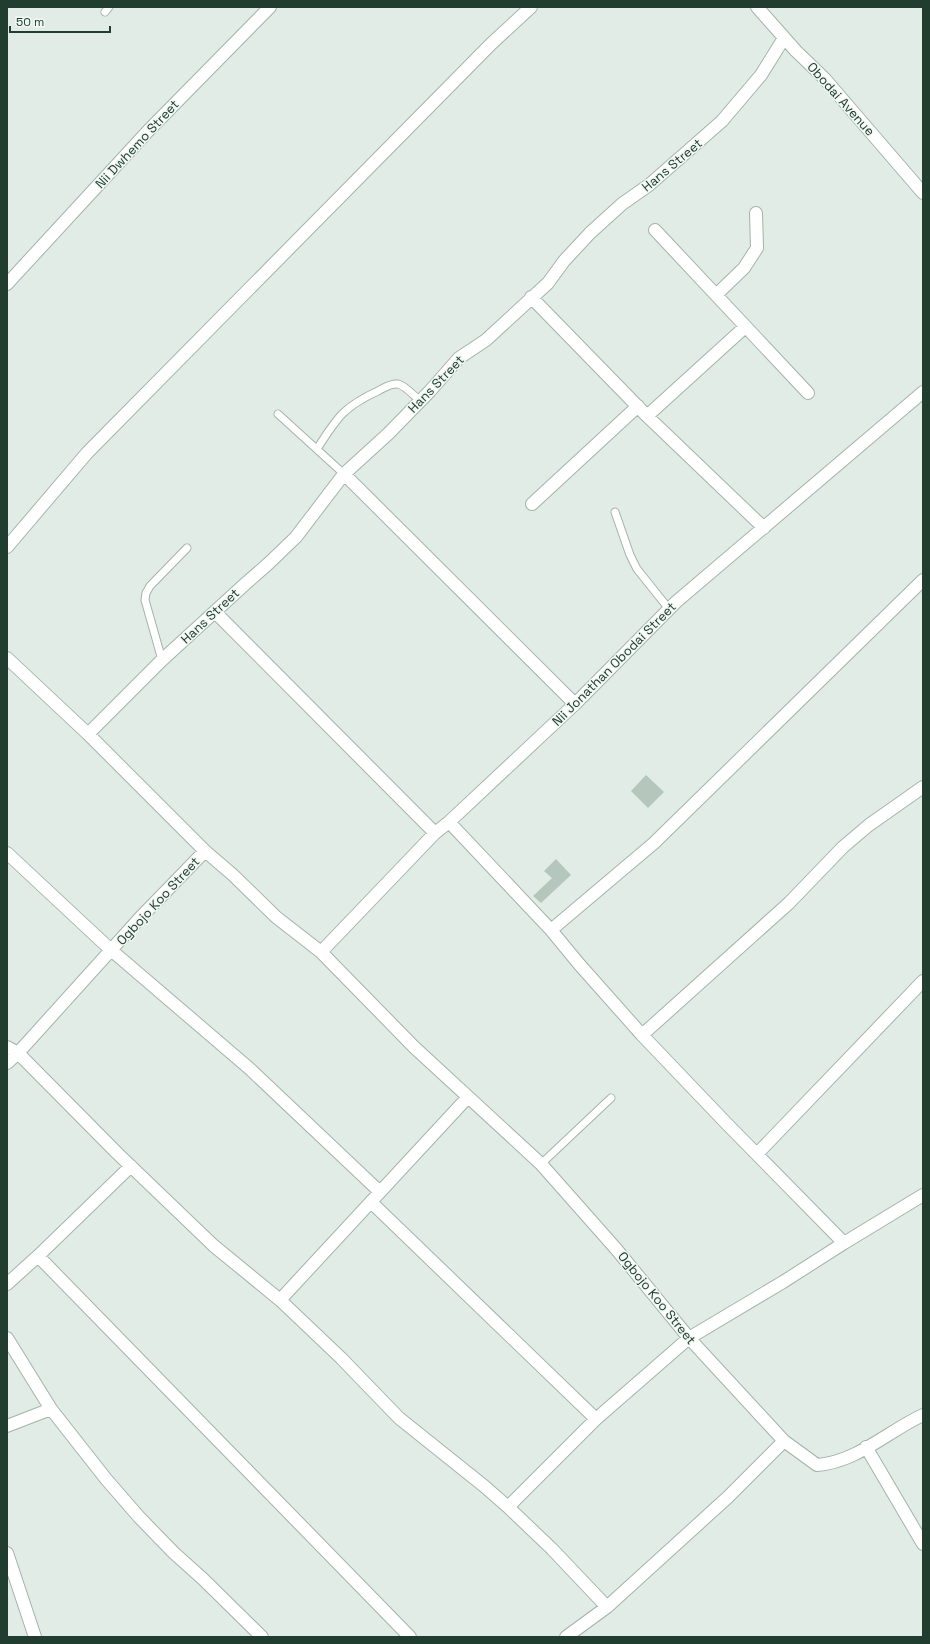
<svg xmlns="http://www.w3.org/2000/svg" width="930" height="1644" viewBox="0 0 930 1644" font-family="'Space Grotesk',sans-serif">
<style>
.building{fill:#b5c7bd}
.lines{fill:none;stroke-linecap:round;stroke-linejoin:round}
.service-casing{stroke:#a3b4ab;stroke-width:9}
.minor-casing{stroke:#a3b4ab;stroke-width:14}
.service{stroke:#fff;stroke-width:7}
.minor{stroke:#fff;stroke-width:12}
.labels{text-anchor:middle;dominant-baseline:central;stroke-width:3;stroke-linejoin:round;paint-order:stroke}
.street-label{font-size:13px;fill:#203d30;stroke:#f1f8f3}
</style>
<rect width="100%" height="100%" fill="#e0ece5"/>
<path class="building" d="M646 775 664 792 648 808 631 791Z
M556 859 571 875 541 903 533 896 552 878 544 871Z"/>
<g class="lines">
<defs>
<path id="service" d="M105 12 109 7
M278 414 344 474
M317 449C337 418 343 407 378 391 384 388 390 383 398 384 406 386 413 395 420 401
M615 512 630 555 637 569 669 609
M162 660 145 600 146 593 150 586 187 548
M541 1164 611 1098"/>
<path id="minor" d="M757 7 796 51 824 78 923 193
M655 230 808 393
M7 284 148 131 270 7
M716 295 744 268 757 248 756 213
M531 297 647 416 764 528
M647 416 745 327
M344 474 575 704
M532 504 638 406
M7 547 87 453 491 44 531 7
M215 612 435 833
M7 658 88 734 205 851 233 875 276 917 321 952 414 1047 541 1164 617 1250 689 1338 784 1441 817 1465C857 1462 888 1431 923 1415
M88 734 162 660 244 585 269 563 296 537 344 474 388 434 430 391 459 358 486 340 548 283 564 261 590 233 622 204 649 185 722 121 761 75 784 38
M449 822 551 930 579 964 642 1035 727 1124 844 1243
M7 853 111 950 250 1069 380 1192
M551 930 654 843 923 580
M321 952 435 833 449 822 575 704 676 602 923 392
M642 1035 789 903 843 847 869 825 923 787
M7 1047 18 1053 117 1153 214 1246 280 1300 341 1358 399 1418 484 1486 508 1507 552 1549 607 1607
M7 1063 18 1053 139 919 205 851
M757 1154 923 981
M371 1202 596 1419 508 1507
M38 1256 410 1637
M7 1284 38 1256 131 1166
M280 1300 468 1097
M7 1338 51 1409 106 1479 139 1517 174 1553 203 1579 262 1637
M596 1419 689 1338 783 1282 844 1243 923 1195
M7 1426 51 1409
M866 1447 923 1544
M7 1553 35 1637
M566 1637 607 1607 728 1497 784 1441"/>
</defs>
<use href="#service" class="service-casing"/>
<use href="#minor" class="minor-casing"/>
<use href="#service" class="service"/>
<use href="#minor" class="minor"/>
</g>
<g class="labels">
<g class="street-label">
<text transform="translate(841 99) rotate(48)">Obodai Avenue</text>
<text transform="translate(137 144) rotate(-47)">Nii Dwhemo Street</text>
<text transform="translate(672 165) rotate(-40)">Hans Street</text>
<text transform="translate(436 384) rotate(-46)">Hans Street</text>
<text transform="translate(210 616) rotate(-43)">Hans Street</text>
<text transform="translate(614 664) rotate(-45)">Nii Jonathan Obodai Street</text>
<text transform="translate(158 901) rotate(-47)">Ogbojo Koo Street</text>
<text transform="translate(657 1298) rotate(51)">Ogbojo Koo Street</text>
</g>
</g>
<rect width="930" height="1644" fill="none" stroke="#203d30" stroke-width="16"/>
<path d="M10 26v6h100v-6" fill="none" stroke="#203d30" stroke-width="2"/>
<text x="16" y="26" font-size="12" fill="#203d30" stroke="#f1f8f3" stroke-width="3" paint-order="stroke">50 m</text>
</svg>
